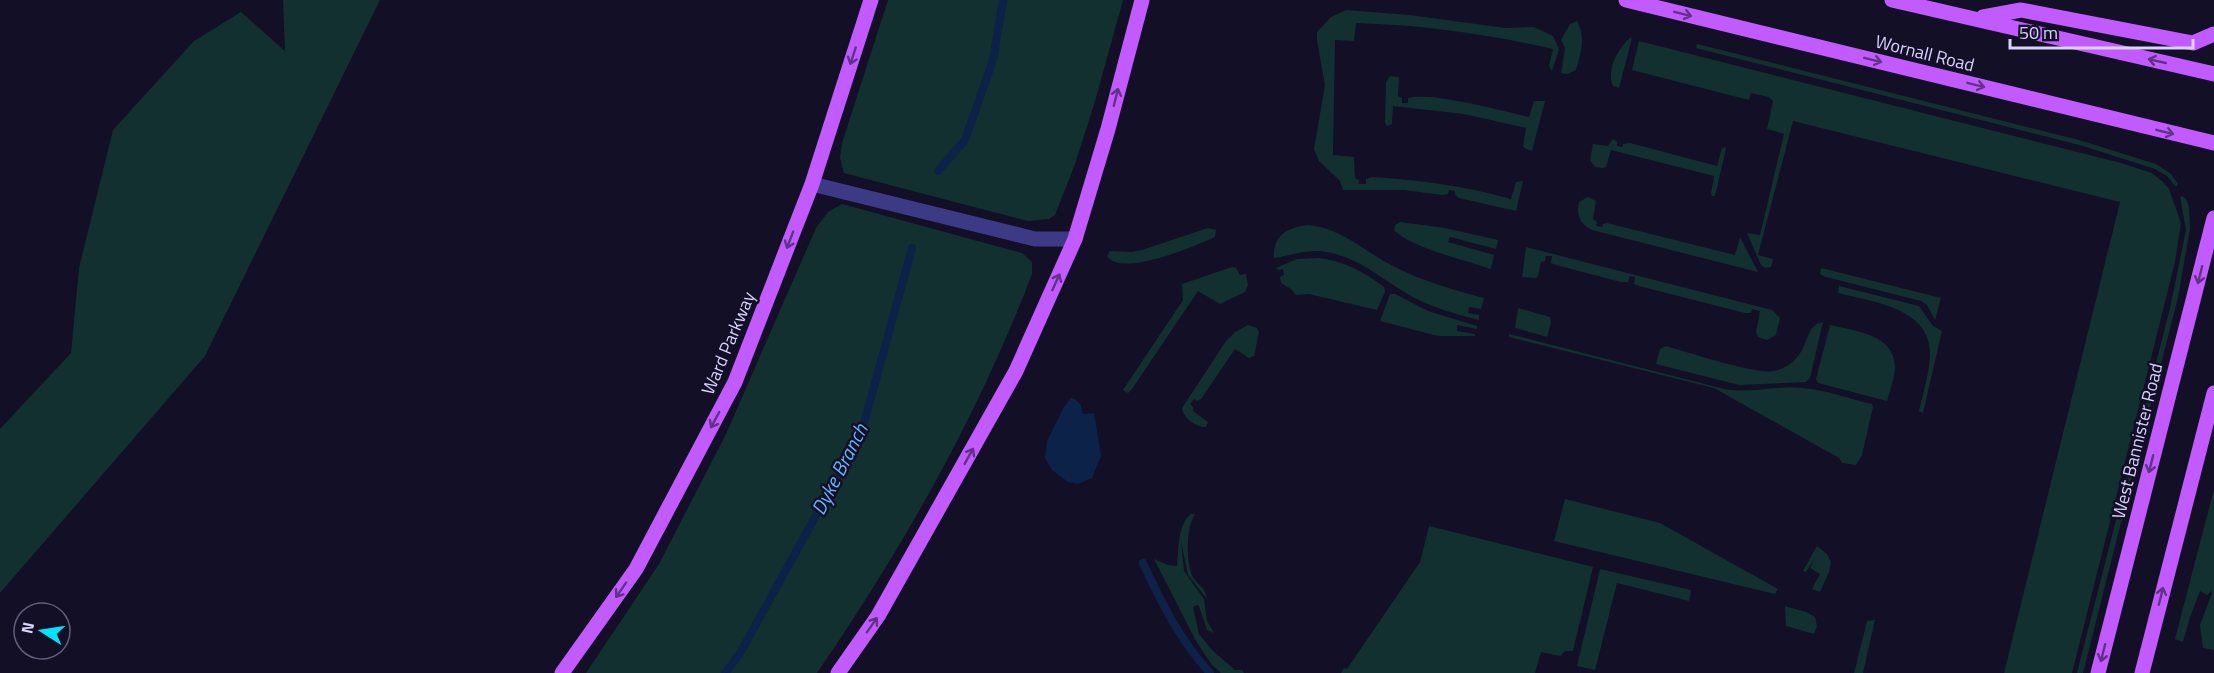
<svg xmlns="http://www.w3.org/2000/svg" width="2214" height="673" viewBox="0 0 2214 673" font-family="'Titillium Web',sans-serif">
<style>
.green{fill:#12302f}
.water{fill:#0c2248}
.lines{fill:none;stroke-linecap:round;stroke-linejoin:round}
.stream{stroke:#0c2248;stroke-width:8}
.street{stroke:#3d3a85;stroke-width:15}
.primary{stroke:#c25bff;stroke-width:15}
.oneway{stroke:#623188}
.labels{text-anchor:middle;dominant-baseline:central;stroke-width:5;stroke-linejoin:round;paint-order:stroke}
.street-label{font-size:18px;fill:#d9d4ff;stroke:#130f26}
.water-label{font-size:20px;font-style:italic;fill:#62b6ff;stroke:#130f26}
</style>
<rect width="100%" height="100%" fill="#130f26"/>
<path class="green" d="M283 0H380L205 356 0 593V429L71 353 79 268 113 130 194 41 241 12 285 51Z
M888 0H1123L1096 98 1075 164 1055 215 1049 219 1028 221 844 173 840 158 842 143Z
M1346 10 1409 15 1506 28 1534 27 1553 36 1559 49 1552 71 1549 66 1553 49C1487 34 1423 25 1356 23L1354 41 1335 40 1333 155 1354 157 1355 178 1359 180V184H1366V179L1372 177C1420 180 1465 186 1511 199L1516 182 1523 181 1516 211 1459 198 1455 195V191L1449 190 1448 194 1442 195 1404 190H1343L1340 181 1319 161 1314 149 1325 85 1317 40V32L1331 17Z
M1577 21C1586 37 1581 53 1576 70L1567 74 1561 73 1565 48 1561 40 1570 24Z
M1630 38H1632L1619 88 1613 86C1606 71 1618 48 1630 38Z
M1639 41 2121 163 2152 173 2162 181 2169 189 2181 223 2175 262 2072 673H2004L2120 202 1793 121 1758 255 1773 259 1771 267 1765 268 1761 265 1747 233 1760 235 1784 134 1767 129 1773 101 1769 97 1751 93 1749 100 1632 70Z
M1697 44 2079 140 2156 164 2171 174 2178 184 2176 187 2167 176 2155 169 2083 146 1696 48Z
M1390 76 1399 77 1398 96 1402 98V103H1408V98C1434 92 1501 111 1529 117L1534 101H1545L1532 151 1526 149 1523 146 1526 128 1464 114 1393 106 1392 124 1387 126 1385 123 1386 82Z
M1613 139 1617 142V146L1622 147 1623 144 1630 143 1717 166 1722 148 1725 147 1726 149 1715 196H1712L1711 194 1714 176 1611 150 1606 167 1603 168 1595 167 1590 160 1593 144 1608 146Z
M2182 196 2186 199 2189 207 2190 229 2178 297 2083 673H2077L2170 308 2186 230 2180 197Z
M1588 197 1596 201 1593 219 1597 222 1596 226 1602 227 1603 224 1607 223 1735 255 1740 237 1758 272 1592 230C1580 224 1576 215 1579 202Z
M842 204 1022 253 1032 262V274C978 416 902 549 817 673H586L659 564 726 434 816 228 828 212Z
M1400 222 1445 228 1498 240 1496 249 1450 237 1448 242 1494 255 1491 269C1466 260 1411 248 1394 230L1395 225Z
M1307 225C1341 227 1366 253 1395 267 1423 281 1453 290 1484 298L1481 309 1469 307 1468 313 1479 315V320C1456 314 1434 308 1413 297 1382 280 1356 254 1319 251 1303 250 1289 256 1274 258 1273 235 1287 228 1307 225Z
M1208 228 1216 230 1215 237C1195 246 1121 278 1107 256L1110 251 1132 252 1142 250Z
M1526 247 1772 310 1780 318 1776 335 1767 340 1758 337 1756 332 1760 311 1752 309 1751 313H1745L1639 286 1634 284 1635 277 1630 276 1628 282H1621L1556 265 1551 263 1552 256H1546L1545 261 1541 262 1538 276 1536 278 1522 277Z
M1319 258C1344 261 1364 272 1384 287L1385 292 1377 310 1309 294 1296 295 1291 289 1281 283 1280 277 1284 275 1283 269 1279 270 1276 268 1297 259Z
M1232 267 1236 268 1240 275 1246 274 1248 285 1245 292 1220 304 1198 291 1132 389 1128 393 1123 390 1183 300 1182 284Z
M1821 268 1941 298 1935 320 1927 305 1921 301 1826 277 1820 274Z
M1839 286 1919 306 1933 326 1942 331 1923 413 1919 411C1923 393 1929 375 1930 356 1932 308 1873 302 1838 293Z
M1390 294H1395L1428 311 1477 326V329L1457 325V331L1475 334V336H1438L1380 321Z
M1518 308 1550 317 1551 322 1547 337 1515 328Z
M1823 322 1810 378 1806 382 1739 385 1656 364 1660 349 1666 346C1687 352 1757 375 1774 371 1813 362 1801 324 1823 322Z
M1248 325 1257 328 1259 332 1254 356 1249 358 1235 349 1201 399 1197 401 1194 399 1190 404 1193 407V411L1208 422 1206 427C1197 428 1183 418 1182 408L1226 341 1235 332Z
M1830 325C1855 331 1896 334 1895 369 1894 379 1890 391 1887 401L1818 383 1816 379Z
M1509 334 1724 389C1751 394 1776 385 1803 388 1827 390 1849 399 1872 404L1873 407 1862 455 1856 465 1842 463 1839 458 1714 388 1509 337Z
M2214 489V650L2203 648 2200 625 2212 593 2211 591 2207 595 2200 591 2190 617 2183 642 2175 639Z
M1565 499 1660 523 1778 589 1775 594 1554 541Z
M1191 514H1195C1186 527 1186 561 1192 575 1197 586 1205 585 1207 599L1188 575 1181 541 1184 571 1204 599 1207 621 1214 633 1207 630 1199 606 1197 605 1193 607 1199 634 1212 650 1235 670H1242L1244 673H1221L1212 665 1196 641 1154 559 1168 565 1177 566C1179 550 1177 525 1191 514Z
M1429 526 1593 567 1573 651H1565L1560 656 1541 652 1535 673H1341L1344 668 1347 669 1420 562Z
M1817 546 1827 554 1831 562 1829 572 1820 592 1812 589 1820 574 1810 568 1815 558 1806 572 1803 571Z
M1600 569 1691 590 1689 601 1617 583 1595 670 1577 666Z
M1785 606 1806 612 1815 617 1817 626 1814 634 1786 626Z
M1875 620 1863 673H1854L1867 621Z"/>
<path class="water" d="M1071 398 1075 399 1081 405 1083 414 1094 413 1101 456 1092 478 1078 484 1068 482 1052 470 1045 458 1047 441 1064 407Z"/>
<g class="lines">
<path class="stream" d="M938 171 965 140 993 60 1003 0
M1143 563C1161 602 1181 642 1210 673
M725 673 739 655 861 434 912 248"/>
<path class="street" d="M812 184 1035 239H1075"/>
<path class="primary" d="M1626 0 2214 143
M1892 0 2214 74
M1983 17 2021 10 2193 43 2214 34
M562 673 636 569 735 382 812 184 871 0
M838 673 878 616 1016 371 1075 239 1108 129 1142 0
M2098 673 2214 218
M2142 673 2214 393"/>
</g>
<defs><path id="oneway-shaft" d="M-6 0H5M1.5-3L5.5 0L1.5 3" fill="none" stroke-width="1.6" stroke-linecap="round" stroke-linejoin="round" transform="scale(1.5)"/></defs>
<g class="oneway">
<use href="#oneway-shaft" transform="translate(1683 14) rotate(14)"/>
<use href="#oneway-shaft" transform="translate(853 56) rotate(108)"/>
<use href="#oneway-shaft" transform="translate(1873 60) rotate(14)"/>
<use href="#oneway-shaft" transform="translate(2157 61) rotate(-167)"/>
<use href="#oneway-shaft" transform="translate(1976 85) rotate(14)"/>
<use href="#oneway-shaft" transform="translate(1116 97) rotate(-76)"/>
<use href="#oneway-shaft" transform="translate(2165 132) rotate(14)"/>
<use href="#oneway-shaft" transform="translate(790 240) rotate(111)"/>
<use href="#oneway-shaft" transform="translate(2200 275) rotate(104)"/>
<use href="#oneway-shaft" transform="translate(1056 282) rotate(-66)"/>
<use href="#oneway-shaft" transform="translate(715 420) rotate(118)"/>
<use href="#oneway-shaft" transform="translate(969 456) rotate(-61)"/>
<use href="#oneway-shaft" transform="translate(2151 464) rotate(104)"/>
<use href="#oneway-shaft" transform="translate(621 590) rotate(125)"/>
<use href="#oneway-shaft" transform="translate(2161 596) rotate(-76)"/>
<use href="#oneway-shaft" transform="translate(872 625) rotate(-55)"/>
<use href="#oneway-shaft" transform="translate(2103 653) rotate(104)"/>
</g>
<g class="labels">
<g class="street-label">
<text transform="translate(1925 53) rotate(14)">Wornall Road</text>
<text transform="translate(728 343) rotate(-67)">Ward Parkway</text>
<text transform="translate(2137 441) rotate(-76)">West Bannister Road</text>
</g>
<g class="water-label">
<text transform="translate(839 469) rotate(-63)">Dyke Branch</text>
</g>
</g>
<g transform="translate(42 631) rotate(282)"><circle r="28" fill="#130f26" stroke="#625e7d" stroke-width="1.5"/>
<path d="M0-4.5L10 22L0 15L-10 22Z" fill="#00e5ff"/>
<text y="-9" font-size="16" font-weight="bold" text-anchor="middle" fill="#d9d4ff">N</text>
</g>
<path d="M2010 39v9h183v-9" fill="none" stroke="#d9d4ff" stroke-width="3"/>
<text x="2019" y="39" font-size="18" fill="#d9d4ff" stroke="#130f26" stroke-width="4.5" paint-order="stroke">50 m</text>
</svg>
